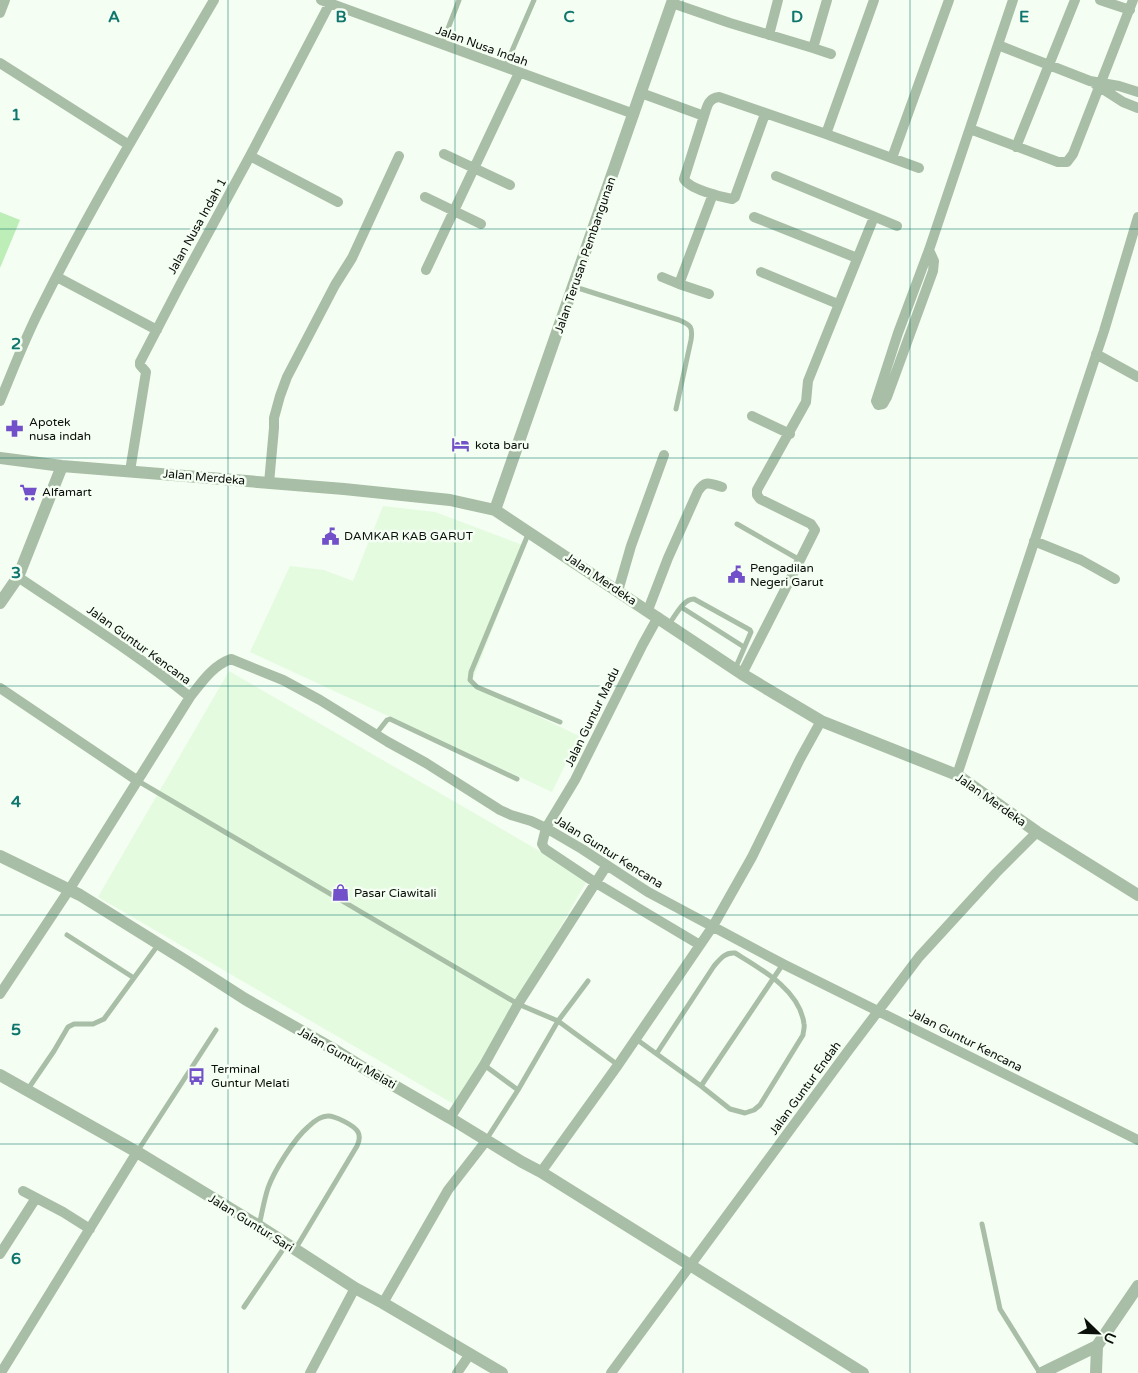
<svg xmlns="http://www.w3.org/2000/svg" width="1138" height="1373" viewBox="0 0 1138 1373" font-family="'Varela Round',sans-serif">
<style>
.built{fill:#e4fbe0}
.green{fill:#bdeeb7}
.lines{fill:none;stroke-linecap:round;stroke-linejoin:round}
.service{stroke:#a9bea6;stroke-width:5}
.minor{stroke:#a9bea6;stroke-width:10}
.tertiary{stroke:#a9bea6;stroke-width:12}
.grid{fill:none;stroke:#0f766e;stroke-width:1;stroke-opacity:0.55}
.labels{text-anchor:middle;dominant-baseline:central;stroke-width:5;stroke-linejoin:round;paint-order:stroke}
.street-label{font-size:12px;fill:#0a0f09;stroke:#f4fef2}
.poi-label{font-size:12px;fill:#0a0f09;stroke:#f4fef2;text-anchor:start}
.grid-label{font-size:16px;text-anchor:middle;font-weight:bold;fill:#0f766e;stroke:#f4fef2;stroke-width:5;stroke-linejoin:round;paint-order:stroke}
</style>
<rect width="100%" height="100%" fill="#f4fef2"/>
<path class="built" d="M383 506 435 512 525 546 471 684 579 736 552 792 250 652 290 566 324 570 353 581Z
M229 671 588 879 457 1106 98 897Z"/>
<path class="green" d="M0 212 20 220 0 268Z"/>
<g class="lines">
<path class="service" d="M442 44 459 0
M505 67 534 0
M575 287 679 320C691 325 693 327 691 340L676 409
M737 524 800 560
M529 532 471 672 470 680 477 687 560 722
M681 607 744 647
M669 624C676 615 683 599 694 599L750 630 751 632 735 669
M376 734 387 720 390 719 517 779
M138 781 518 1004 558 1021 618 1065
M67 935 134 978
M636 1039 701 1086 730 1109 745 1113 754 1110 760 1105 803 1035C803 1032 805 1027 804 1024 800 990 761 969 735 953 725 952 720 959 714 966L657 1053
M484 1065 518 1090 558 1021 588 981
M701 1086 783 964
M28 1089 54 1051 68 1027 74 1024H93L104 1019 158 945
M486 1140 518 1090
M137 1152 216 1030
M982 1224 1000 1309 1040 1373
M259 1226C262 1213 264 1200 268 1188 274 1171 294 1139 308 1127 313 1122 320 1116 328 1116 335 1116 354 1125 358 1132 360 1136 359 1142 357 1146L296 1248
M244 1307 286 1245"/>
<path class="minor" d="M321 0 634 114
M1100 0 1130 10
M672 3 730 23 813 48 827 0
M0 13 5 0
M769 35 778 0
M998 45 1090 81 1119 86 1138 92
M813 48 831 54
M0 63 129 145
M1095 84 1123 102 1138 108
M641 93 704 116C707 107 708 98 719 97L826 134 874 0
M704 116 684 179C689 189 721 197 732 199L735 197 765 114
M970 129 1058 162H1067L1073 154 1133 0
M826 134 919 168
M1016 147 1075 0
M444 154 510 185
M250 156 338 202
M892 158 949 0
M776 176 897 226
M425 197 481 224
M754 217 857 258
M929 250 934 261 933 271 887 397 883 404 878 405 876 401 898 333 929 250 1013 0
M426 270 519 73
M761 272 838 304
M57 277 157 330
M662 277 679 284
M709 294 679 284 713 194
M1096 354 1138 377
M0 401C13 370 25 338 41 307 93 202 155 101 214 0
M752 416 790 434
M130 471 146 372 140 365V362L180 285 250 156 330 3
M269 483 274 428V418L280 396 287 377 335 285 352 258 399 156
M1034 541 1081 560 1115 579
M18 577C76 616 135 653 190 697
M618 591 631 546 664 455
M648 610 668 558 698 491C706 479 710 484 722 487
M658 617 643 644 575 780 546 828 542 844 545 849 596 883 700 945
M742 674 800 560 815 530 811 524 760 499 757 495V490L806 402 808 381 874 217
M0 688 138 781
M957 775 1104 331 1138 217
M0 994 69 890 190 697C202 682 212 666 231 659L283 680 320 700 388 742 426 763 500 810 511 815 531 821 546 828 582 849 648 892 783 964 1138 1140
M450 1118 484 1065 518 1004 607 865
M541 1172 618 1065 713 926 752 857 800 759 821 721
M23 1191 63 1212 90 1229
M0 1254 36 1198
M383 1303 448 1190 486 1141
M2 1371 137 1152
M310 1373 355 1288
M457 1373 470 1354
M611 1373 848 1051 919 957 996 873 1037 832"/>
<path class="tertiary" d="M0 458 62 466 344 489 450 500 495 510 742 674 821 721 957 775 1037 832 1138 895
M495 510 673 0
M0 603 18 577 62 466
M0 856 80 895 186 961 245 999 335 1050 362 1067 450 1118 522 1162 541 1172 863 1373
M0 1075 137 1152 259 1226 355 1288 383 1303 502 1373
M1042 1373 1097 1346
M1096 1373 1097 1346 1138 1286"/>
</g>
<path class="grid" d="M228 0V1373M455 0V1373M683 0V1373M910 0V1373M0 229H1138M0 458H1138M0 686H1138M0 915H1138M0 1144H1138"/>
<defs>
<symbol id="pharmacy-bare" viewBox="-9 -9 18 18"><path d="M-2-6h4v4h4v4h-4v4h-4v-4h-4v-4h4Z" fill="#7150c9" stroke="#f4fef2" stroke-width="2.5" paint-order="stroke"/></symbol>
<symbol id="hotel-bare" viewBox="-9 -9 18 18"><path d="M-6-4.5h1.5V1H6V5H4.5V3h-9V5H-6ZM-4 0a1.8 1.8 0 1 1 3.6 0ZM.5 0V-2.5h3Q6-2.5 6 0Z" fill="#7150c9" stroke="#f4fef2" stroke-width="2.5" paint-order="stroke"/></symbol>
<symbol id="supermarket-bare" viewBox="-9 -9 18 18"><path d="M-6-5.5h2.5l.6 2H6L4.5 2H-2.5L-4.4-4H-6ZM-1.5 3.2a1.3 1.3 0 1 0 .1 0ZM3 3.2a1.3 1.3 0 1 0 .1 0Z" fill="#7150c9" stroke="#f4fef2" stroke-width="2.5" paint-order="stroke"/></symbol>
<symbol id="civic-bare" viewBox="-9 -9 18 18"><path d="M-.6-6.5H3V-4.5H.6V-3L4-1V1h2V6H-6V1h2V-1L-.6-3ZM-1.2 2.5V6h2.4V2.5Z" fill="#7150c9" stroke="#f4fef2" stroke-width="2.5" paint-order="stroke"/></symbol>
<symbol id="shop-bare" viewBox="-9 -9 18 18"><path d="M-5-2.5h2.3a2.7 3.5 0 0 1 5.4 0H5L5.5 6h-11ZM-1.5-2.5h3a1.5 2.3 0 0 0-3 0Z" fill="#7150c9" stroke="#f4fef2" stroke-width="2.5" paint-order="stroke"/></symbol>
<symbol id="bus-bare" viewBox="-9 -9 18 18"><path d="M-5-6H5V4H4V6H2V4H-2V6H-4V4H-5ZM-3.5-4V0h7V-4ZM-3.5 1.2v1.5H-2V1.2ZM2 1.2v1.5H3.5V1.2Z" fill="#7150c9" stroke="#f4fef2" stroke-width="2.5" paint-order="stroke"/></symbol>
</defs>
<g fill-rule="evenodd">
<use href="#pharmacy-bare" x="2" y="416" width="25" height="25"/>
<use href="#hotel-bare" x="448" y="432" width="25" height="25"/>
<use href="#supermarket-bare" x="16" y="480" width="25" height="25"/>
<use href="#civic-bare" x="318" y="524" width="25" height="25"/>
<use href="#civic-bare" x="724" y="562" width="25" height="25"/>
<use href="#shop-bare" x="328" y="880" width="25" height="25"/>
<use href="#bus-bare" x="184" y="1064" width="25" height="25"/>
</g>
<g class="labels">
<g class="street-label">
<text transform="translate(482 46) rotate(20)">Jalan Nusa Indah</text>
<text transform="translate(197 226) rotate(-61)">Jalan Nusa Indah 1</text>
<text transform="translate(585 255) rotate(-71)">Jalan Terusan Pembangunan</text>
<text transform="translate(204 477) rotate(5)">Jalan Merdeka</text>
<text transform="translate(601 579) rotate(34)">Jalan Merdeka</text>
<text transform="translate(139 645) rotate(36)">Jalan Guntur Kencana</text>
<text transform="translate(592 717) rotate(-64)">Jalan Guntur Madu</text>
<text transform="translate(991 800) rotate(35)">Jalan Merdeka</text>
<text transform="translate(609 852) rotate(32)">Jalan Guntur Kencana</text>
<text transform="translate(966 1040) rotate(27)">Jalan Guntur Kencana</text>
<text transform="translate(347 1058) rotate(30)">Jalan Guntur Melati</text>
<text transform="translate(805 1088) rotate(-54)">Jalan Guntur Endah</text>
<text transform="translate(251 1223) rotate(32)">Jalan Guntur Sari</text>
</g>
<g class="poi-label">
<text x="29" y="422">Apotek<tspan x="29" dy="14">nusa indah</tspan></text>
<text x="475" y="445">kota baru</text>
<text x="42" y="492">Alfamart</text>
<text x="344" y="536">DAMKAR KAB GARUT</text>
<text x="750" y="568">Pengadilan<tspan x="750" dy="14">Negeri Garut</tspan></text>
<text x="354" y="893">Pasar Ciawitali</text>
<text x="211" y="1069">Terminal<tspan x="211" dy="14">Guntur Melati</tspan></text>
</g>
</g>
<g class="grid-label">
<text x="114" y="22">A</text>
<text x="341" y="22">B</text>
<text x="569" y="22">C</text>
<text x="797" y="22">D</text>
<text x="1024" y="22">E</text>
<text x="16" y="120">1</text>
<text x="16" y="349">2</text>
<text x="16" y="578">3</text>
<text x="16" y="807">4</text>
<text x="16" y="1035">5</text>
<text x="16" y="1264">6</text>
</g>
<g transform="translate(1098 1333) rotate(113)" stroke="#f4fef2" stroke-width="4" paint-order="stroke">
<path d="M0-4L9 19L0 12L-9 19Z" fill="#0a0f09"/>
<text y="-8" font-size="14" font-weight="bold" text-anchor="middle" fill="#0a0f09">U</text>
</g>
</svg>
